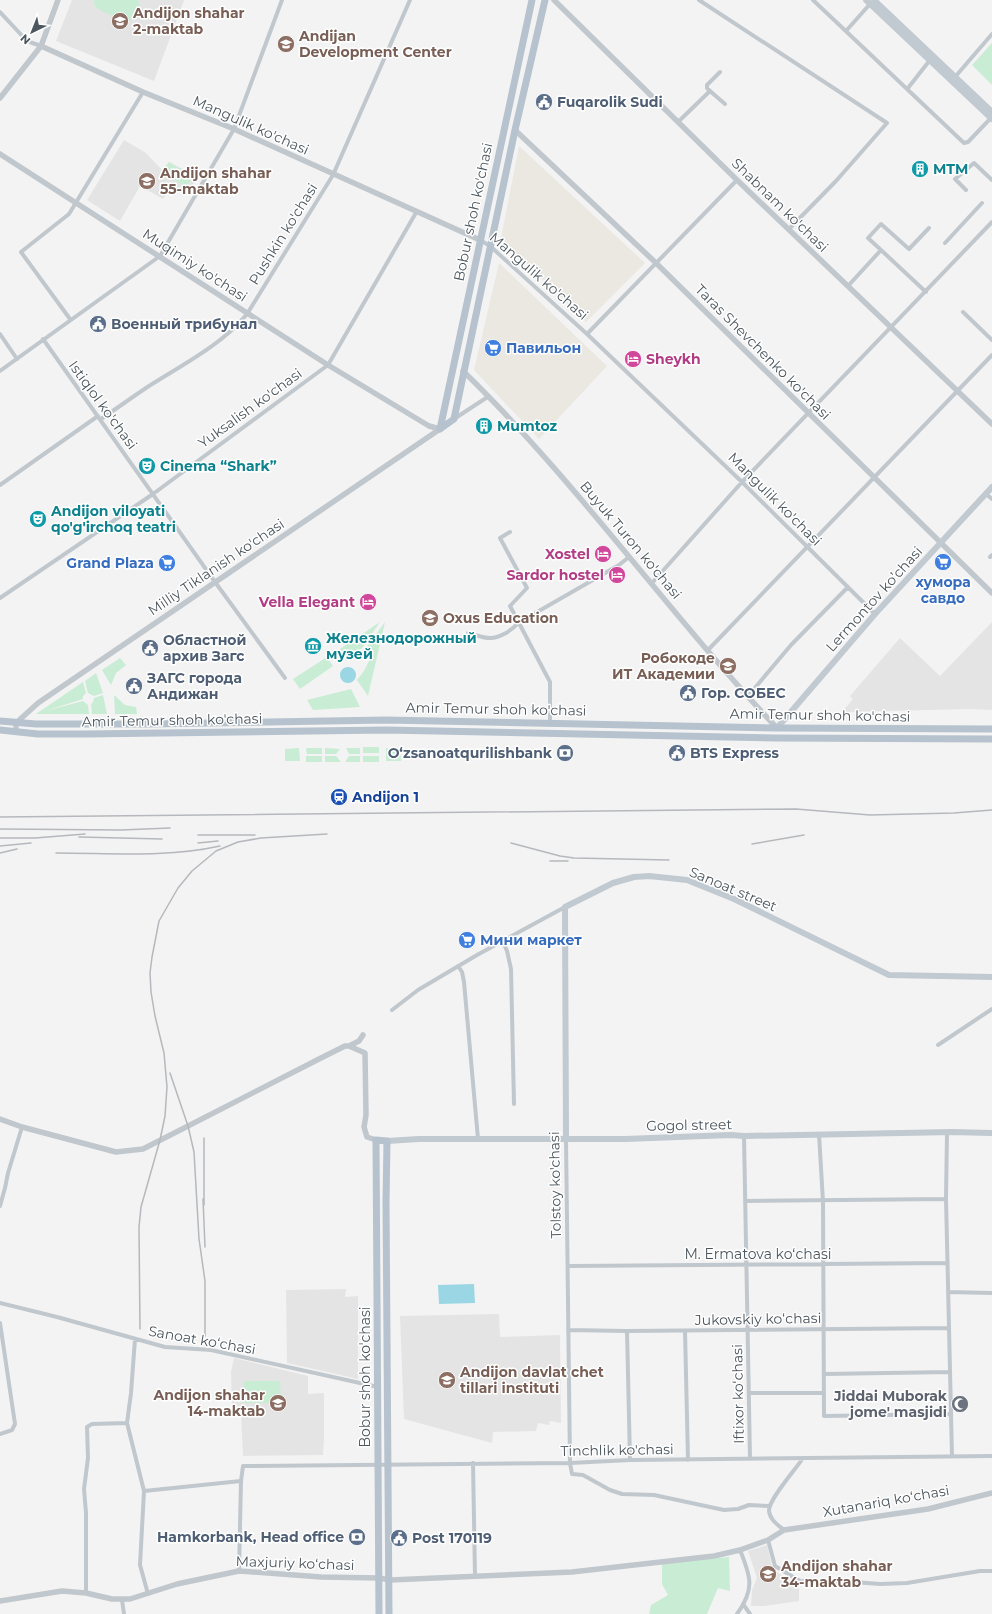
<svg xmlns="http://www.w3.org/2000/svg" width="992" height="1614" viewBox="0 0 992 1614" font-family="Montserrat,sans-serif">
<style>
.commercial{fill:#eae8e1}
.education{fill:#e5e4e4}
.green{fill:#c8ecd4}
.water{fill:#9ad6e3}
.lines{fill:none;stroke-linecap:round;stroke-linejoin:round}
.minor{stroke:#c0c7cd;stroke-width:4}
.tertiary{stroke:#c0c7cd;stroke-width:5.5}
.secondary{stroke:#c1c9d1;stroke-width:6}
.primary{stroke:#b6c2cd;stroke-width:7}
.rail{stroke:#b5b8bc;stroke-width:1.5}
.labels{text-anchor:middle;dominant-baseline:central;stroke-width:3;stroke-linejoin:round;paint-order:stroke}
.education-label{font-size:14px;font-weight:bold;fill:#785e54;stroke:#fff;text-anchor:start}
.service-label{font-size:14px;font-weight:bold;fill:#4e5e75;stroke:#fff;text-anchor:start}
.street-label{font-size:14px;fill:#4c565e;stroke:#fff}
.culture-label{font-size:14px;font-weight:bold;fill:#0d838f;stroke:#fff;text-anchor:start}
.shop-label{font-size:14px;font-weight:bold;fill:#366cbe;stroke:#fff;text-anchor:start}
.hotel-label{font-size:14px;font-weight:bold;fill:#b23c85;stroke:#fff;text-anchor:end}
.transit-label{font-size:14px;font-weight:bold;fill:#164399;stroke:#fff;text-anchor:start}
.worship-label{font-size:14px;font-weight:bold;fill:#5b616d;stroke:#fff;text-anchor:end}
</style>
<rect width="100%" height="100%" fill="#f4f3f3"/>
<path class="commercial" d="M519 146 645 263 586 322 501 238Z
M499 263 607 366 539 439 474 370Z"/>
<path class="education" d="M72 0H184L154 81 56 41Z
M124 140 146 153 162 170 169 162 198 177 187 194 172 185 163 199 140 186 120 221 87 200Z
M992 622V710L971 709 842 712 853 699 850 696 900 638 940 676Z
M346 1289 345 1297 358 1296V1379L287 1363 286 1290Z
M499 1314 500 1337 560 1335 561 1423 550 1421 549 1425 538 1423 536 1431 493 1432 492 1443 404 1419 400 1316Z
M234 1358 308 1376V1394L324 1393V1438L323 1455 243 1456 241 1412 232 1413 231 1372Z
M767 1545 773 1570 799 1585V1601L764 1606H751L752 1590 757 1578 748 1551Z"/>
<path class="green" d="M94 0H138C142 7 142 18 132 20 127 21 101 12 97 8 94 6 94 3 94 0Z
M992 43V85L972 65Z
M169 162 193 177 186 187 162 172Z
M380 622 362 648 346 660 340 649Z
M385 622 368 696 357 680C365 671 370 661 372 649L366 648Z
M327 657 333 666 300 689 293 679Z
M120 658 126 665 116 673 111 685 102 670Z
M96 673 103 693 94 696 88 693 85 681Z
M83 682 86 693 83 696V699L45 711 83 701 88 705 89 714H36Z
M351 689 360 707 313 710 307 700Z
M103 695 107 714H92L91 704 93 702 94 698Z
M114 695 125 705 136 707 137 714H115Z
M363 747H379V753H363Z
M299 748 300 761H285V749Z
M306 748H322V754H307Z
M325 748 340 749 336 754H325Z
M346 748H360V754H349Z
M386 748H400L401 761H386Z
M306 756H322V762H306Z
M325 756H336L341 762H325Z
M349 756H360V762H345Z
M363 756H379V762H363Z
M244 1381H280L281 1403H244Z
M729 1557 730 1591 718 1588 707 1614H649L651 1605 668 1595 662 1584V1563Z"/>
<path class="water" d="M340 675a8 8 0 1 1 16 0a8 8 0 1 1-16 0Z
M474 1284 475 1303 439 1304 438 1285Z"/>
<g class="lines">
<path class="minor" d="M699 0 887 123 836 181 789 229
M813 0 964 143 968 142 991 118
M0 12 27 41 41 46
M846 31 870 4
M955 77 992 34
M908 88 930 60
M710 91 725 104
M678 122 710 91 707 88V85L720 72
M966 190 955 179 974 163 992 180
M480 240 490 246 587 334 742 482 875 614
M945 243 982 203
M881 250 868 238 881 224 909 249 929 228
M848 286 881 250 926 292
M963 312 992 340
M70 319 21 252 69 214 143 92
M0 334 17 359
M587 334 737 180
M43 339 215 582 285 678
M0 371 160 256 234 129 282 0
M101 419C116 409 131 398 146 388 180 366 221 346 247 314L333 175 410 0
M454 419 489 396
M0 485 98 416
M986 494 992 499
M510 532 500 538 527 588 510 606 550 682V723
M990 557 992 555
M652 583 742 482 992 222
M0 598 153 494 328 365 417 211
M468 633C484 637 490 642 506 633 511 630 514 628 518 623L619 565 629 557
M708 650 992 355
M748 696 791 645 848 587
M503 942 507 951 511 969 514 1104
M458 966 462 972 464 982 478 1139
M392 1010 418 990 477 955 565 907
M938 1045 992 1009
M947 1132 946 1199 952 1456
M819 1134 823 1202 824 1416 951 1414
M744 1136 750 1459
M566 1139 570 1463 572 1474 583 1475 610 1490 622 1494 654 1495 724 1510 738 1509 749 1505 769 1506
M746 1201 946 1199
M0 1206 5 1188 8 1173 22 1127
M568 1266 947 1263
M948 1292 992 1293
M0 1303 57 1317 165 1347 211 1350 378 1387
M0 1323 15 1424 12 1430 0 1434
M568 1330 627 1331 949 1328
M627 1331 630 1460
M685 1331 688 1460
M135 1339 131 1393 127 1423 144 1491 140 1565 148 1594
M824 1374 950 1372
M749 1393H823
M473 1463 475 1576
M241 1481 243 1466 570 1463 630 1460 992 1456
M144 1491 241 1481 239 1571
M784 1530C778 1525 770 1520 769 1511 768 1500 796 1469 803 1458
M768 1540 775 1566 800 1581 854 1582 880 1584 907 1583 980 1571H992
M86 1593V1513L84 1489 88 1458 87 1427 92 1424 127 1423
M122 1600 124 1614
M743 1604 750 1614
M737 1614C755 1589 751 1577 740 1550"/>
<path class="tertiary" d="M554 0 737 180 992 424
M41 46 143 92 234 129 480 240
M0 98 41 46 58 0
M515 130 656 263 992 593
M0 154 328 365 429 426 440 429
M463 371C577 482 668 613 777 728
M16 732V723L38 703 440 429
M349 1046 359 1041 363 1035
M0 1119 22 1127 116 1152 143 1149 319 1059 345 1046H349L365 1053 366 1115 364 1127 367 1137 376 1140
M0 1601 62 1591 86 1593 112 1599H130L177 1584 239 1571 321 1577 379 1578 390 1580 572 1572 714 1556 740 1550 768 1540 784 1530 928 1509 992 1493"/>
<path class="secondary" d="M866 0 992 119
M874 0 992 112
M777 728 875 614 992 487
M566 1139 565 907 613 883 634 877 649 876 687 880 734 899 889 975 992 977
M387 1141 419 1139H625L731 1135 744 1136 952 1132 992 1133"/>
<path class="primary" d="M440 429 454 419 515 130 545 0
M440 429 532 0
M0 721 36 724H149L386 720 777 728 992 729
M0 730 38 734H87L386 730 777 738 992 739
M379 1614 376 1140 387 1141 386 1203 389 1614"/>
<path class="rail" d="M0 817 796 809 870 815 954 813 992 810
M0 829 121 830 170 828
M198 835H255
M79 837 162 839
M0 838H35L85 834
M198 843 218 841
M511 843 560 856 574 858 669 860
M752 844 804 835
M0 846 31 843
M0 853 17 849
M56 853C111 853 166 858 220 846
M550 861H568
M170 1073 188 1126 194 1152 199 1239 205 1281V1336
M204 1138V1205
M203 1199 205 1247
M140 1329 139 1227 141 1207 160 1140 165 1116 167 1087 164 1053 155 1016 151 992 150 973 152 957 159 921 178 888 192 871 216 851 238 842 261 838 327 834"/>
</g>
<defs>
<symbol id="school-disc" viewBox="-11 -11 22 22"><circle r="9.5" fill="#8d6e63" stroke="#fff"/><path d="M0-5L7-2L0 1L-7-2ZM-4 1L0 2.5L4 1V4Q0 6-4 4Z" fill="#fff"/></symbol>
<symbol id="civic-disc" viewBox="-11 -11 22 22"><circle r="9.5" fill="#5c6f8a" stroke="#fff"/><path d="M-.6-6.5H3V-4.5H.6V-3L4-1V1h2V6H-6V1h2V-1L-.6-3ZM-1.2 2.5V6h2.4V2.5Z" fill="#fff"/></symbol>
<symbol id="building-disc" viewBox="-11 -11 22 22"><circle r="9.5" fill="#0f9aa8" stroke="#fff"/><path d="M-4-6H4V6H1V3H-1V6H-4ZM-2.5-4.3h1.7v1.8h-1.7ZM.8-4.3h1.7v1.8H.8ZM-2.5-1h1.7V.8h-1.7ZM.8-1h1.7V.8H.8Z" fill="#fff"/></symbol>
<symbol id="supermarket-disc" viewBox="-11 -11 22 22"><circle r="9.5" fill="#3f7fe0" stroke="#fff"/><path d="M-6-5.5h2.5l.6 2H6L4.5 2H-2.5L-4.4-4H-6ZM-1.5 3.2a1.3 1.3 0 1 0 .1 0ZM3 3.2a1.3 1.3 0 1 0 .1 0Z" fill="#fff"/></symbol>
<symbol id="hotel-disc" viewBox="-11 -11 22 22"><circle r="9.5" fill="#d1479c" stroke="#fff"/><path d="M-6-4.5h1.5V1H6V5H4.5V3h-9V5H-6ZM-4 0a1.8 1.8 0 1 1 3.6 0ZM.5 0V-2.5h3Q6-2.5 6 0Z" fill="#fff"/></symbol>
<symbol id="theatre-disc" viewBox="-11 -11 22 22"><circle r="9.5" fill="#0f9aa8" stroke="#fff"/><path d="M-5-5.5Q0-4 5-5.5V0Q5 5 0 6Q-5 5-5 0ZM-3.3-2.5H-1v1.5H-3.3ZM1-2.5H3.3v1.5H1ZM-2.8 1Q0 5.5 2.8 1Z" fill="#fff"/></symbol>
<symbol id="museum-disc" viewBox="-11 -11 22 22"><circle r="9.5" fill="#0f9aa8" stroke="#fff"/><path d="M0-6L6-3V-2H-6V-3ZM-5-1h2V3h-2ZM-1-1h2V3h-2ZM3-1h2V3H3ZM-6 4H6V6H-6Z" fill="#fff"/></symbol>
<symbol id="bank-disc" viewBox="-11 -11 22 22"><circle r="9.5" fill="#5c6f8a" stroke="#fff"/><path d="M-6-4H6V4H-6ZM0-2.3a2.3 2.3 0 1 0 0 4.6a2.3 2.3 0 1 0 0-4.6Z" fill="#fff"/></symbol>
<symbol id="station-disc" viewBox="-11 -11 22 22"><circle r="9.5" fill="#1a4fb4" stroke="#fff"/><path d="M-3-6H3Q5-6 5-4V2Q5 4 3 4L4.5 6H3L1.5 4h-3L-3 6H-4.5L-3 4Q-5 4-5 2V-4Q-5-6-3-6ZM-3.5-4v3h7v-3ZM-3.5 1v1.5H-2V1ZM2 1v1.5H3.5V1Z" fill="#fff"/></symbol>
<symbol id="mosque-disc" viewBox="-11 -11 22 22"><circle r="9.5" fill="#6b7280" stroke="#fff"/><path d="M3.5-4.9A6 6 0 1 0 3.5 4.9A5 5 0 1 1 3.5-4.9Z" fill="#fff"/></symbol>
</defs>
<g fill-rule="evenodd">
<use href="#school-disc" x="110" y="11" width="20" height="20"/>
<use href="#school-disc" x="276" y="34" width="20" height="20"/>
<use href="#civic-disc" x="534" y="92" width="20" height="20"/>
<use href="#building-disc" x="910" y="159" width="20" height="20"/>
<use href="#school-disc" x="137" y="171" width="20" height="20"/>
<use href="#civic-disc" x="88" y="314" width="20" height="20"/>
<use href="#supermarket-disc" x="483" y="338" width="20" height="20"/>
<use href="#hotel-disc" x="623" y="349" width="20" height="20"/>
<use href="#building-disc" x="474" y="416" width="20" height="20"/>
<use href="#theatre-disc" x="137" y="456" width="20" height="20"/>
<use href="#theatre-disc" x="28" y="509" width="20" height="20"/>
<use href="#hotel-disc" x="593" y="544" width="20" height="20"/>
<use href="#supermarket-disc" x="933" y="552" width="20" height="20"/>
<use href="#supermarket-disc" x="157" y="553" width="20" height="20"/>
<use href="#hotel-disc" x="607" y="565" width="20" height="20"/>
<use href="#hotel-disc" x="358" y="592" width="20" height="20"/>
<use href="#school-disc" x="420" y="608" width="20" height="20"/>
<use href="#museum-disc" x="303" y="636" width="20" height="20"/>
<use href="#civic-disc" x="140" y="638" width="20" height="20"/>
<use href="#school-disc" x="718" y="656" width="20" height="20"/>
<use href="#civic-disc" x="124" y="676" width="20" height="20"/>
<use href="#civic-disc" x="678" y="683" width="20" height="20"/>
<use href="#bank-disc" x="555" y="743" width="20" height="20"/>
<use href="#civic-disc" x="667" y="743" width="20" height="20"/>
<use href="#station-disc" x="329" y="787" width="20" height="20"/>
<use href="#supermarket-disc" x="457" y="930" width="20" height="20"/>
<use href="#school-disc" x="437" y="1370" width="20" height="20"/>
<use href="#school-disc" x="268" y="1393" width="20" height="20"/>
<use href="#mosque-disc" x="950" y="1394" width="20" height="20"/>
<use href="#bank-disc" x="347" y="1527" width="20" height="20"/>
<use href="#civic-disc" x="389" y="1528" width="20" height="20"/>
<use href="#school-disc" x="758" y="1564" width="20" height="20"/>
</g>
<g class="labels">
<g class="education-label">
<text x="133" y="13">Andijon shahar<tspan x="133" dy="16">2-maktab</tspan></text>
<text x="299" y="36">Andijan<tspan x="299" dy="16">Development Center</tspan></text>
<text x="160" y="173">Andijon shahar<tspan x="160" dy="16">55-maktab</tspan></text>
<text x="443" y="618">Oxus Education</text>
<text x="715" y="658" text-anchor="end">Робокоде<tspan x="715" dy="16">ИТ Академии</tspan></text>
<text x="460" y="1372">Andijon davlat chet<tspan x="460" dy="16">tillari instituti</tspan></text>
<text x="265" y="1395" text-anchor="end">Andijon shahar<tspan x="265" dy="16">14-maktab</tspan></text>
<text x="781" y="1566">Andijon shahar<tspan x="781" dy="16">34-maktab</tspan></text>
</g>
<g class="service-label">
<text x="557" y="102">Fuqarolik Sudi</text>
<text x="111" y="324">Военный трибунал</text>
<text x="163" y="640">Областной<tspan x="163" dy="16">архив Загс</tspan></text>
<text x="147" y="678">ЗАГС города<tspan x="147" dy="16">Андижан</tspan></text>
<text x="701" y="693">Гор. СОБЕС</text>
<text x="552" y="753" text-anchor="end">Oʻzsanoatqurilishbank</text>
<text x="690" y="753">BTS Express</text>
<text x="344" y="1537" text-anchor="end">Hamkorbank, Head office</text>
<text x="412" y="1538">Post 170119</text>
</g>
<g class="street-label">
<text transform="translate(251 125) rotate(24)">Mangulik ko'chasi</text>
<text transform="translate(780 205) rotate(44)">Shabnam ko'chasi</text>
<text transform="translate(473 212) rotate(-78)">Bobur shoh ko'chasi</text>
<text transform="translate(283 234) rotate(-58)">Pushkin ko'chasi</text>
<text transform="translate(195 265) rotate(33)">Muqimiy ko'chasi</text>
<text transform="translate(539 276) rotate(41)">Mangulik ko'chasi</text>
<text transform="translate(763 352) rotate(45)">Taras Shevchenko ko'chasi</text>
<text transform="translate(103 405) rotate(54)">Istiqlol ko'chasi</text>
<text transform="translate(250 408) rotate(-36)">Yuksalish ko'chasi</text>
<text transform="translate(775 499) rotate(45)">Mangulik ko'chasi</text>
<text transform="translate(631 540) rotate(50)">Buyuk Turon ko'chasi</text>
<text transform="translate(216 567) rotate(-34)">Milliy Tiklanish ko'chasi</text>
<text transform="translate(874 599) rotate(-48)">Lermontov ko’chasi</text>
<text transform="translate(496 709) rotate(1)">Amir Temur shoh ko'chasi</text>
<text transform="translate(820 715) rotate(1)">Amir Temur shoh ko'chasi</text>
<text transform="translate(172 720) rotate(-1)">Amir Temur shoh ko'chasi</text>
<text transform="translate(733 889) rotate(23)">Sanoat street</text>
<text transform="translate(689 1125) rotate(-1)">Gogol street</text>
<text transform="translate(555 1185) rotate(-91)">Tolstoy ko'chasi</text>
<text x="758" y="1254">M. Ermatova koʻchasi</text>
<text transform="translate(758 1319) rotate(-1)">Jukovskiy koʻchasi</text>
<text transform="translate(202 1340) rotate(10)">Sanoat koʻchasi</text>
<text transform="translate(365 1377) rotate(-90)">Bobur shoh ko'chasi</text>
<text transform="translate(738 1394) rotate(-91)">Iftixor koʻchasi</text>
<text transform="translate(617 1450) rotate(-1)">Tinchlik ko'chasi</text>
<text transform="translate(886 1501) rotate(-10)">Xutanariq koʻchasi</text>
<text transform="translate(295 1563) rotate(2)">Maxjuriy koʻchasi</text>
</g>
<g class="culture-label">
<text x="933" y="169">MTM</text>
<text x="497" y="426">Mumtoz</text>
<text x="160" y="466">Cinema “Shark”</text>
<text x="51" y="511">Andijon viloyati<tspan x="51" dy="16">qo'g'irchoq teatri</tspan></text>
<text x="326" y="638">Железнодорожный<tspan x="326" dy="16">музей</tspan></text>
</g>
<g class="shop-label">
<text x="506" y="348">Павильон</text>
<text x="154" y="563" text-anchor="end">Grand Plaza</text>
<text x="943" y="582" text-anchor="middle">хумора<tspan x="943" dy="16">савдо</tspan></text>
<text x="480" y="940">Мини маркет</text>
</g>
<g class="hotel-label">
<text x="646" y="359" text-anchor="start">Sheykh</text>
<text x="590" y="554">Xostel</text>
<text x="604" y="575">Sardor hostel</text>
<text x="355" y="602">Vella Elegant</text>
</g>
<g class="transit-label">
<text x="352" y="797">Andijon 1</text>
</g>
<g class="worship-label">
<text x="947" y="1396">Jiddai Muborak<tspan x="947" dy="16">jome' masjidi</tspan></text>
</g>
</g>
<g transform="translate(32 32) rotate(223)" stroke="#ffffff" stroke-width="3" paint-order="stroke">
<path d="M0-3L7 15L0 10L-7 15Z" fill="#4c565e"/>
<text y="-6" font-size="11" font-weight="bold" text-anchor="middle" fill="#4c565e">N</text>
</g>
</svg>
